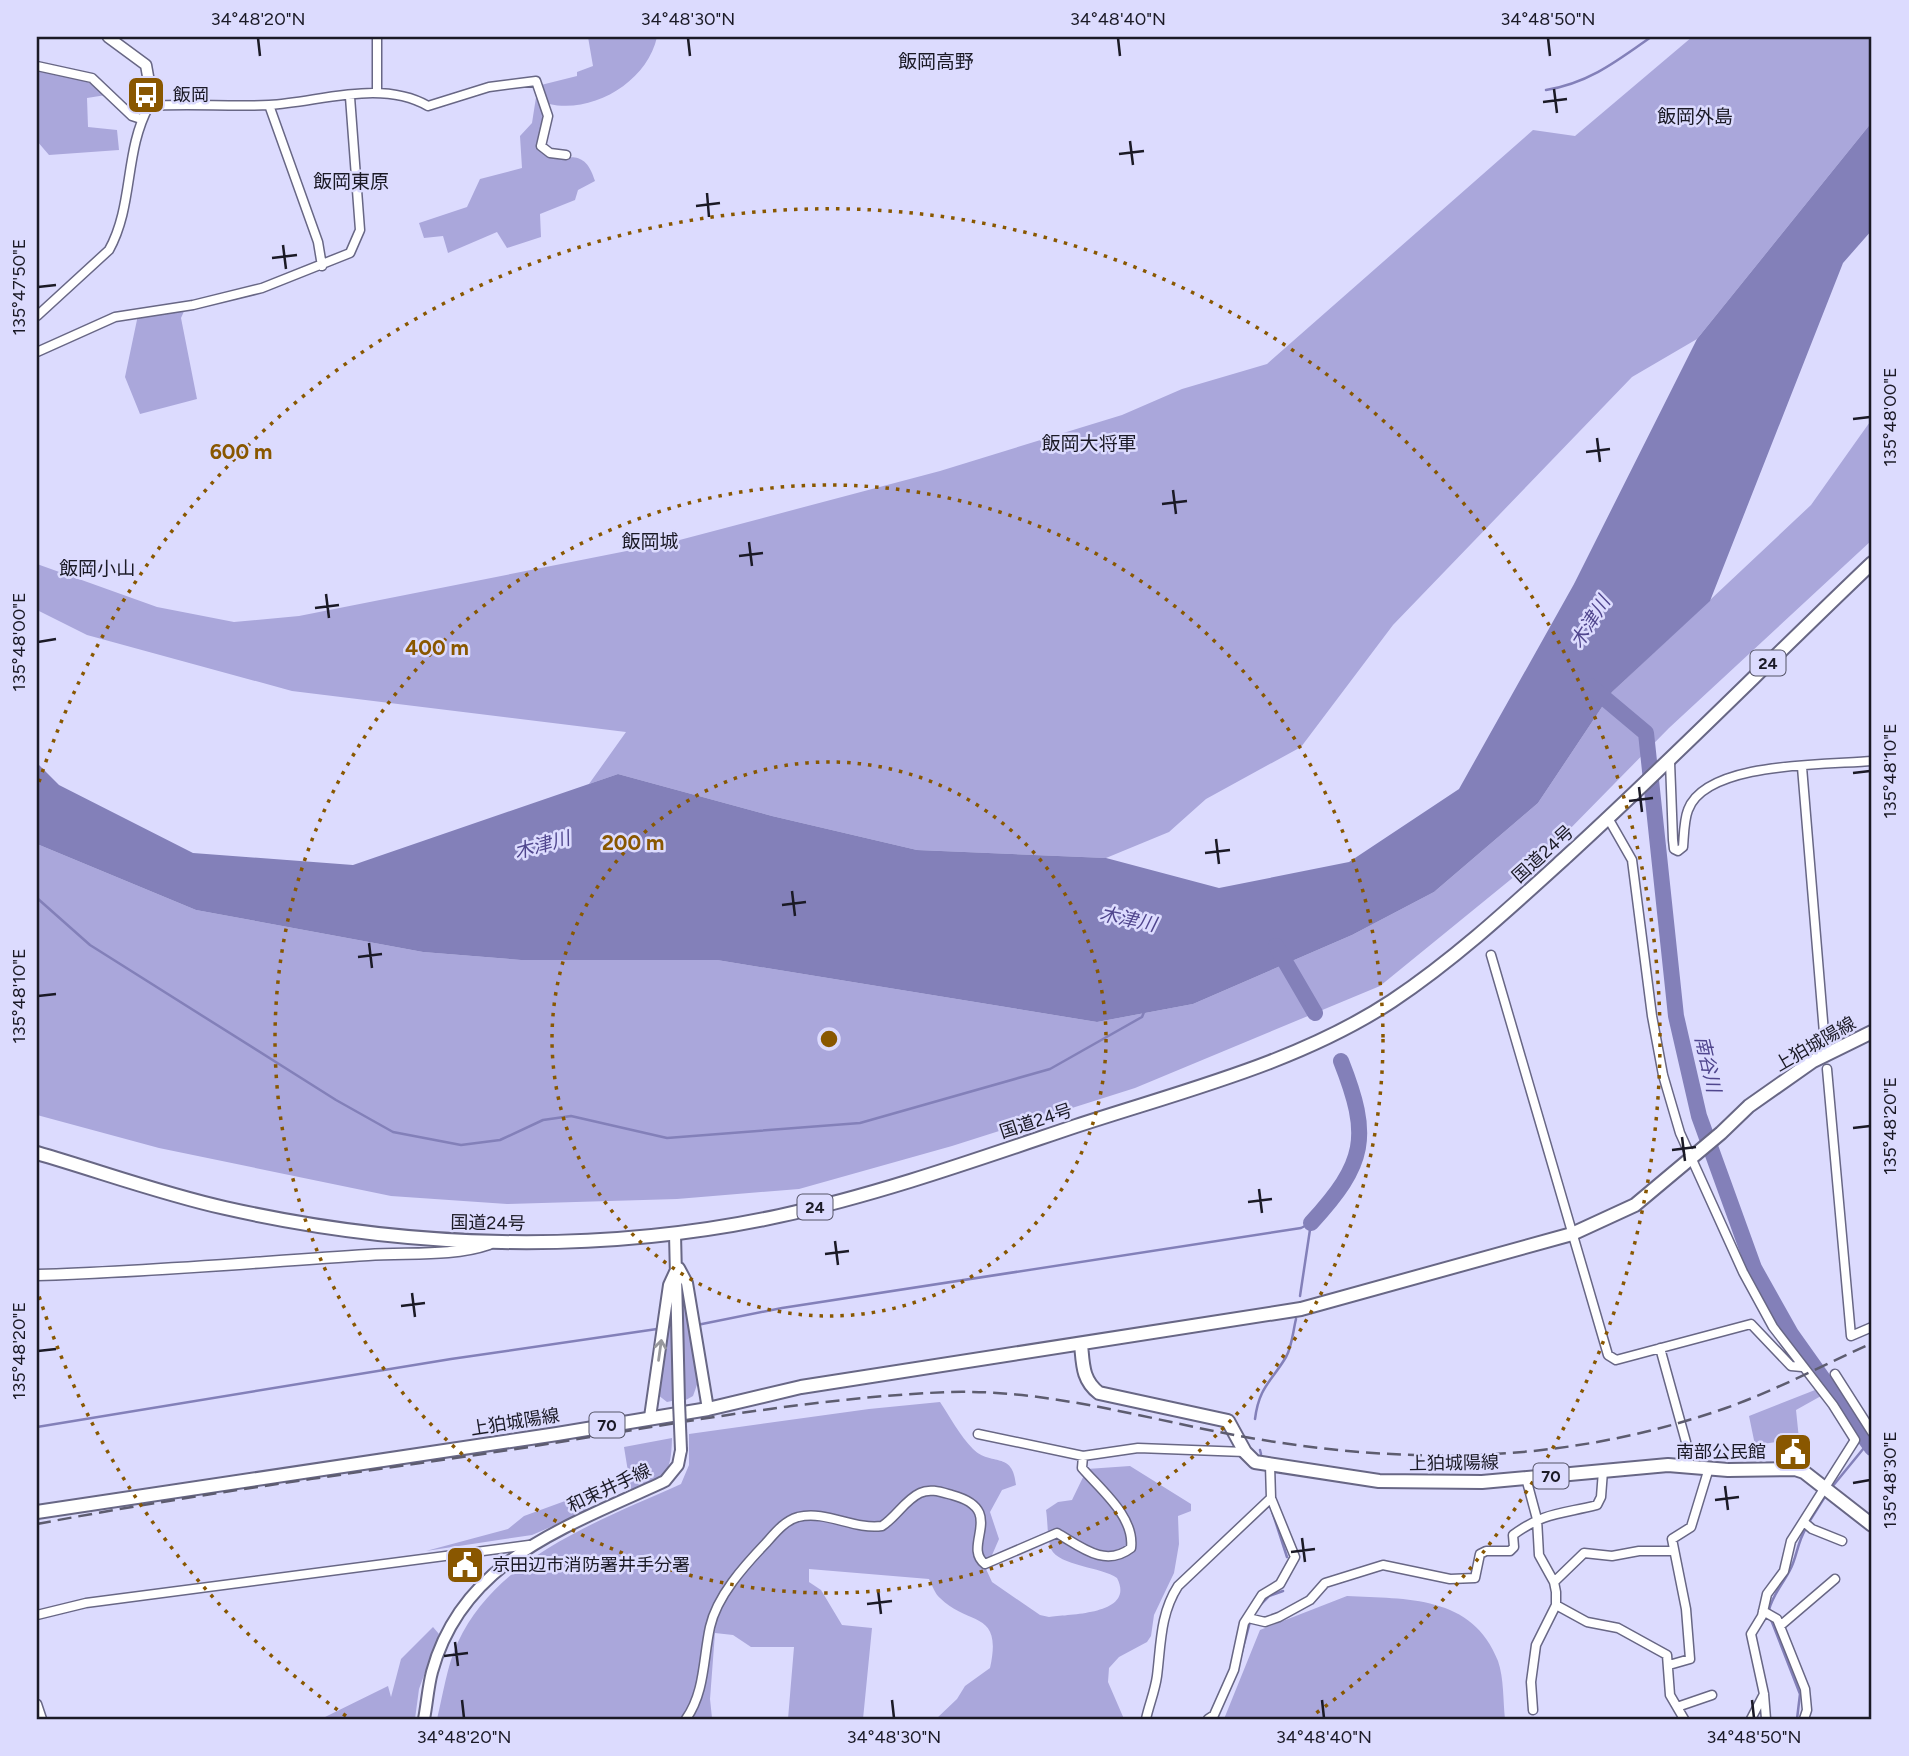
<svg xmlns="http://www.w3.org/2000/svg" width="1909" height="1756" viewBox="0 0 1909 1756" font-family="Figtree,'Noto Sans JP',sans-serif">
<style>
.green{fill:#aaa7db}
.water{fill:#8380b9}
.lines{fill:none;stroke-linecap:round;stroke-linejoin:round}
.stream{stroke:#8380b9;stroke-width:2.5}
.river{stroke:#8380b9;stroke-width:16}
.minor-casing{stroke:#686785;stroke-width:11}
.tertiary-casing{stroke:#686785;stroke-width:13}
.secondary-casing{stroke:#686785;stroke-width:14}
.primary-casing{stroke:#686785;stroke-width:16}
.trunk-casing{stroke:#686785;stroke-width:16}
.minor{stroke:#fff;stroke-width:8}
.tertiary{stroke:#fff;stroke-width:10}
.secondary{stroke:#fff;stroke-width:10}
.primary{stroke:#fff;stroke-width:12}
.trunk{stroke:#fff;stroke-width:12}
.rail{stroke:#5d5c6f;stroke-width:2.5;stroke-dasharray:14 7;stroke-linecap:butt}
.secondary-bridge-casing{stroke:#686785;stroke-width:14;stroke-linecap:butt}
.secondary-bridge{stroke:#fff;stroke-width:10}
.oneway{stroke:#98989d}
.ticks{fill:none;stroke:#1b1a26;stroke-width:2.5}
.ring{fill:none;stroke:#895700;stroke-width:3.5;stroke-dasharray:3.5 7}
.labels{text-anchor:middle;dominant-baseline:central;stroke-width:5;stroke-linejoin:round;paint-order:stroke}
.shield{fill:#dcdbfe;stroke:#555467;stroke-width:2}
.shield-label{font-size:16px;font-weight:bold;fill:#1b1a26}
.poi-label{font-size:18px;fill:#1b1a26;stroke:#dcdbfe;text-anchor:start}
.street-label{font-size:18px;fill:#1b1a26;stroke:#dcdbfe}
.neighbourhood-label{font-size:19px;fill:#1b1a26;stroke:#dcdbfe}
.water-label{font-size:19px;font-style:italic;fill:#50468e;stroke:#dcdbfe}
.centre{fill:#895700;stroke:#dcdbfe;stroke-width:3.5}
.ring-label{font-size:21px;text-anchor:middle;font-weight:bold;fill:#895700;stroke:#dcdbfe;stroke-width:5;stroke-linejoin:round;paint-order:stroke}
.neatline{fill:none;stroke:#1b1a26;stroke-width:2.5}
.ticks-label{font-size:18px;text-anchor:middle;fill:#1b1a26}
</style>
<rect width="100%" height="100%" fill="#dcdbfe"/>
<path class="green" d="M588 37H657C647 82 593 114 549 104L541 85 577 76V72L593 66Z
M1692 37H1872V122L1697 339 1632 377 1393 625 1301 747 1206 799 1169 832 1106 858 917 850 772 816 618 774 589 784 626 732 292 691 87 635 37 610V564L157 607 234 622 299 616 672 542 940 471 1122 415 1182 389 1267 364 1533 130 1575 136Z
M37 69C62 75 88 76 106 95L87 98 88 127 117 130 119 150 49 155 37 141Z
M537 91 546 118 539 149C563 168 583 141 595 181L578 190 575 200 540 214 541 237 507 248 497 232 448 253 443 236 424 238 419 223 467 207 480 179 522 168 520 136 532 123Z
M185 309 181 318 197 399 140 414 125 377 138 315Z
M1872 419V540L1669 728 1559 840 1380 986 1135 1088 952 1146 799 1189 677 1199 507 1204 391 1196 159 1148 37 1115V844L196 910 423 952 521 960H717L1097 1022 1193 1004 1352 935 1434 892 1538 803 1612 692 1811 505Z
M682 1291H685L698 1382 693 1396 684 1401Z
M672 1321V1401L667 1402 658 1395 667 1322Z
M1815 1390 1821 1396 1796 1410 1799 1439 1755 1445 1749 1416Z
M940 1402C950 1417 960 1436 973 1449 991 1467 1013 1450 1016 1485L1002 1490 990 1512 999 1539 986 1569 992 1582 1040 1615 1049 1617C1070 1614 1136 1615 1117 1578 1102 1567 1059 1566 1051 1549 1047 1538 1048 1522 1046 1510L1058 1502 1072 1500 1087 1469 1130 1466 1191 1504V1511L1178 1516 1179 1544 1174 1573 1154 1615 1151 1636 1147 1642 1119 1657 1109 1668 1108 1682 1124 1719H936L957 1699 965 1686 990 1668C1003 1609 969 1627 940 1598 935 1594 932 1585 929 1579L809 1569V1582L821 1590 842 1625 872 1628 863 1719H788L794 1647H751L733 1635 715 1633 710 1699 712 1718 724 1719H437C443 1695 447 1665 458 1642 497 1557 601 1520 681 1484L689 1465V1434L869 1409Z
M672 1438C671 1476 666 1477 631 1490L624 1447Z
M576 1497 588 1511 532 1535 426 1551 508 1529 524 1516Z
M1347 1596C1406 1599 1473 1595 1498 1661 1504 1678 1503 1701 1505 1719H1224L1260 1630Z
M433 1627 439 1634 419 1689 415 1719H321L388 1686 391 1697 401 1659Z"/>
<path class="water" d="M1872 122V230L1843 263 1710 601 1612 692 1538 803 1434 892 1352 935 1193 1004 1097 1022 717 960H521L423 952 196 910 37 844V763L59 785 193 853 353 865 618 774 772 816 917 850 1106 858 1219 888 1349 862 1459 789 1574 584 1697 339Z"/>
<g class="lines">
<path class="stream" d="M1546 90C1589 83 1617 61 1651 37
M37 898 90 945 336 1100 393 1132 461 1145 500 1140 543 1120 571 1116 667 1138 860 1123 1050 1069 1142 1017 1144 1012
M1300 1296 1311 1223
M697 1325 782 1308 1301 1228 1311 1223
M1255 1419C1259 1387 1271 1382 1286 1357 1292 1347 1293 1331 1296 1319
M37 1427 451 1359 657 1329
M1260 1450 1261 1454
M1832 1487 1868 1443
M1272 1511 1287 1557
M1809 1522 1826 1495
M1261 1604 1269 1596 1283 1591
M1769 1610C1773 1594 1783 1584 1790 1570 1797 1557 1797 1543 1806 1528
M1770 1617 1800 1694 1797 1719
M1240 1659 1250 1622"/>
<path class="river" d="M1590 686 1646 733 1676 1016 1699 1116 1754 1268 1791 1334 1872 1448
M1276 946 1315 1013
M1311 1223C1366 1163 1371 1137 1341 1061"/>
<defs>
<path id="minor" d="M377 37V92
M37 66 92 78 132 116 141 119
M269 105 318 242 322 266
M37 316 109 250C134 205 124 151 149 106 189 103 229 107 269 105 320 102 381 79 428 106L489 87 536 81 548 116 541 146 550 153 566 155
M37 352 115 317 193 305 262 288 350 253 360 230 350 97
M1670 762 1673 840 1674 849 1678 851 1683 847C1684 835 1684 820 1688 810 1706 761 1828 765 1872 761
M1802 767 1825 1045
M1608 818 1632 860 1652 1016 1663 1075 1680 1133 1743 1272 1773 1327 1833 1405 1855 1440 1791 1541 1784 1571 1767 1594 1762 1616 1751 1634 1764 1694 1766 1719
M1491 955 1608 1355 1616 1360 1751 1324 1791 1366 1802 1367
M1827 1069 1851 1336 1872 1327
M1660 1348 1686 1442 1687 1466
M1835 1374 1872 1432
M978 1434 1083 1456 1138 1448 1245 1452
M1526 1478 1537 1519 1539 1555 1554 1582 1556 1592V1605L1536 1645 1531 1682 1533 1710
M1805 1523 1812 1529 1842 1541
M1554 1582 1584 1553 1612 1556 1639 1551H1674
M1556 1605 1587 1622 1618 1628 1667 1655 1670 1695 1684 1719
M1763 1611 1777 1619 1805 1689 1807 1710 1804 1719
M37 1615 86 1603 529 1545
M1248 1618 1265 1622 1279 1617 1310 1600 1325 1583 1383 1565 1450 1579 1475 1578 1480 1554 1486 1551H1510L1514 1547 1513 1535C1544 1512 1562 1514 1597 1505L1601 1497 1603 1471
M1780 1626 1835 1579
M1669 1665 1690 1659 1686 1609 1672 1539 1691 1527 1709 1468
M37 1704 42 1719
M1677 1707 1712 1695
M686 1719C705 1692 703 1659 710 1627 717 1596 744 1566 766 1543 775 1533 784 1521 798 1517 826 1510 854 1530 882 1526 896 1517 905 1500 920 1493 930 1488 941 1492 952 1495 1008 1510 961 1546 985 1564L1057 1533C1081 1547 1105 1568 1131 1548 1135 1517 1101 1490 1082 1468L1083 1456
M1146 1719C1149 1705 1155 1691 1157 1676 1161 1644 1160 1614 1178 1586L1271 1498 1270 1465
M1208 1719 1214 1715 1234 1670 1244 1623 1262 1595 1280 1584 1295 1557 1271 1498
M1751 1719 1764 1694"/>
<path id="tertiary" d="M108 37 146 65 152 99 149 106
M37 1275C147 1272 257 1262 368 1255 408 1252 451 1257 489 1244"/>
<path id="secondary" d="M675 1234 679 1402
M679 1268 687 1283 708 1409
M650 1417 669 1285 675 1272
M424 1719C427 1704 428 1687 432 1672 463 1558 570 1526 665 1481L678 1465 681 1450"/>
<path id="primary" d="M1081 1344C1083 1364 1082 1380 1099 1393L1228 1421 1245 1452 1255 1462 1379 1481 1482 1482 1668 1465 1728 1470 1795 1469 1804 1472 1872 1525
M37 1512 557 1434 708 1409 801 1387 1301 1309 1572 1234 1635 1205 1721 1133 1749 1106 1813 1061 1872 1032"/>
<path id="trunk" d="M37 1153C99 1171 162 1194 225 1208 406 1249 598 1255 779 1216 880 1194 978 1159 1076 1126 1182 1091 1298 1063 1392 1001 1455 959 1511 907 1567 856 1671 761 1770 660 1872 563"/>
</defs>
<use href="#minor" class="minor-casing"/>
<use href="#tertiary" class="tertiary-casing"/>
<use href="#secondary" class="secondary-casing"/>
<use href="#primary" class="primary-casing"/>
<use href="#trunk" class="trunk-casing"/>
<use href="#minor" class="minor"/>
<use href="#tertiary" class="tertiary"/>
<use href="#secondary" class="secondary"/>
<use href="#primary" class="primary"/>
<use href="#trunk" class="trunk"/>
<path class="rail" d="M37 1524C200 1493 365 1472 529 1447 667 1425 808 1398 948 1392 1050 1389 1145 1419 1245 1437 1410 1466 1566 1464 1726 1408 1776 1390 1824 1365 1872 1343"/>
<defs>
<path id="secondary-bridge" d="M679 1402 681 1450"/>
</defs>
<use href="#secondary-bridge" class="secondary-bridge-casing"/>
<use href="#secondary-bridge" class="secondary-bridge"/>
</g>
<defs><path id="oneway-shaft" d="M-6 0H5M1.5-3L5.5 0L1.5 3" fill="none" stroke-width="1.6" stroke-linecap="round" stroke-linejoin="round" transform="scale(1.75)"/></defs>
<use class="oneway" href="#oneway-shaft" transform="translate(660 1350) rotate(-82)"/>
<path class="ticks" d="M258 38 260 56M688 38 690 56M1118 38 1120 56M1548 38 1550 56M1554 89 1557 113M1543 102 1567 99M1130 141 1133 165M1119 154 1144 151M707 193 709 217M696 206 720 203M283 245 286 269M272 258 297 255M38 287 56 285M1853 419 1870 417M1597 438 1600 462M1586 452 1610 449M1173 490 1176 514M1162 504 1187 501M749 542 752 566M739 556 763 553M326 594 329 618M315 608 339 605M38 642 56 639M1853 773 1870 771M1639 787 1642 812M1629 801 1653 798M1216 839 1219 864M1205 853 1230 850M792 891 795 916M782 905 806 902M369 943 372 968M358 957 382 954M38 996 56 994M1853 1128 1870 1126M1682 1137 1685 1161M1672 1150 1696 1147M1259 1189 1262 1213M1248 1202 1272 1199M835 1241 838 1265M825 1254 849 1251M412 1293 415 1317M401 1306 425 1303M38 1351 56 1349M1853 1483 1870 1480M1725 1486 1728 1510M1715 1500 1739 1497M1302 1538 1305 1562M1291 1552 1315 1549M878 1590 881 1614M867 1604 892 1601M455 1642 458 1666M444 1656 468 1653M462 1700 464 1718M892 1700 894 1718M1322 1700 1324 1718M1752 1700 1754 1718"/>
<g class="ring">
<circle cx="829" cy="1039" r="277"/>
<circle cx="829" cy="1039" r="554"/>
<path d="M346 1716A831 831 0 0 1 39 1296M39 782A831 831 0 1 1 1312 1716"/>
</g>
<defs>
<symbol id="bus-square" viewBox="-11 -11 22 22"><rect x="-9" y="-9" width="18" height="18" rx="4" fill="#895700" stroke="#dcdbfe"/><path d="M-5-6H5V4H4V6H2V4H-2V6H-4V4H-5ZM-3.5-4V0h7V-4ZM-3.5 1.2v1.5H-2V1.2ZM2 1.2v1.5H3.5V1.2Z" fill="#fff"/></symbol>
<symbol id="civic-square" viewBox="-11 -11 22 22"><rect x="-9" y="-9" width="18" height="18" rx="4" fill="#895700" stroke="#dcdbfe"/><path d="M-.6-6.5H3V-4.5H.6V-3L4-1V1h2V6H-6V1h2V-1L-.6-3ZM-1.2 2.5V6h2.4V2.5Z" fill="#fff"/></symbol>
</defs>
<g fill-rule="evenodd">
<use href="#bus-square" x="124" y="73" width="44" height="44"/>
<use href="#civic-square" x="1771" y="1430" width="44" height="44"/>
<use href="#civic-square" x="443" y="1543" width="44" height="44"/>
</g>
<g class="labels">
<g class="shield">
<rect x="1750.5" y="650.5" width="35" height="25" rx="5"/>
<rect x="797.5" y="1194.5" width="35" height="25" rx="5"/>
<rect x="589.5" y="1412.5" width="35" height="25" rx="5"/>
<rect x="1533.5" y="1463.5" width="35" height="25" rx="5"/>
</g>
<g class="shield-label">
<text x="1768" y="663">24</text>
<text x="815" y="1207">24</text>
<text x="607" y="1425">70</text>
<text x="1551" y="1476">70</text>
</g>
<g class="poi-label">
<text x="173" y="95">飯岡</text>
<text x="1766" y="1452" text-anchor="end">南部公民館</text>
<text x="492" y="1565">京田辺市消防署井手分署</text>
</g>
<g class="street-label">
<text transform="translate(1543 854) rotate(-42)">国道24号</text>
<text transform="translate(1815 1044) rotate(-30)">上狛城陽線</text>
<text transform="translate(1036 1121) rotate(-18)">国道24号</text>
<text transform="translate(488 1223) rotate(1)">国道24号</text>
<text transform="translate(515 1422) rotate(-9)">上狛城陽線</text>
<text transform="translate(1454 1463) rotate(-1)">上狛城陽線</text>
<text transform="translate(609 1488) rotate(-25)">和束井手線</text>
</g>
<g class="neighbourhood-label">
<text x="936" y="61">飯岡高野</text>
<text x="1695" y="116">飯岡外島</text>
<text x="351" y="181">飯岡東原</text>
<text x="1089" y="443">飯岡大将軍</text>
<text x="650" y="541">飯岡城</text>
<text x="97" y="568">飯岡小山</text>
</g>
<g class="water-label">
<text transform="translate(1590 622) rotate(-58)">木津川</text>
<text transform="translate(542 845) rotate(-15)">木津川</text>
<text transform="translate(1128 919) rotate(12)">木津川</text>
<text transform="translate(1708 1064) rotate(77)">南谷川</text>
</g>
</g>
<circle cx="829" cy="1039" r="10" class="centre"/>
<g class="ring-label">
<text x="241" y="459">600 m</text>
<text x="437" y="655">400 m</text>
<text x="633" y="850">200 m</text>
</g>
<rect width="1909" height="1756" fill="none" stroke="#dcdbfe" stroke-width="77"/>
<rect x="38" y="38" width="1832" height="1680" class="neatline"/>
<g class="ticks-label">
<text x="258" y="25">34°48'20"N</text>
<text x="688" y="25">34°48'30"N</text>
<text x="1118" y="25">34°48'40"N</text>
<text x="1548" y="25">34°48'50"N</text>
<text transform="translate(19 287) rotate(-90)" y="6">135°47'50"E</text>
<text transform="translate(1890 417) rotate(-90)" y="6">135°48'00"E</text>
<text transform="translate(19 642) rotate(-90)" y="6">135°48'00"E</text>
<text transform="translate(1890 771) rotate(-90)" y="6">135°48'10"E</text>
<text transform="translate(19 996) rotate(-90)" y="6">135°48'10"E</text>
<text transform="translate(1890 1126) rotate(-90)" y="6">135°48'20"E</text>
<text transform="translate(19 1351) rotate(-90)" y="6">135°48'20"E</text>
<text transform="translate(1890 1480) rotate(-90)" y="6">135°48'30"E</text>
<text x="464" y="1743">34°48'20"N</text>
<text x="894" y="1743">34°48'30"N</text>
<text x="1324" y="1743">34°48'40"N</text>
<text x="1754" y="1743">34°48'50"N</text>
</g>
</svg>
